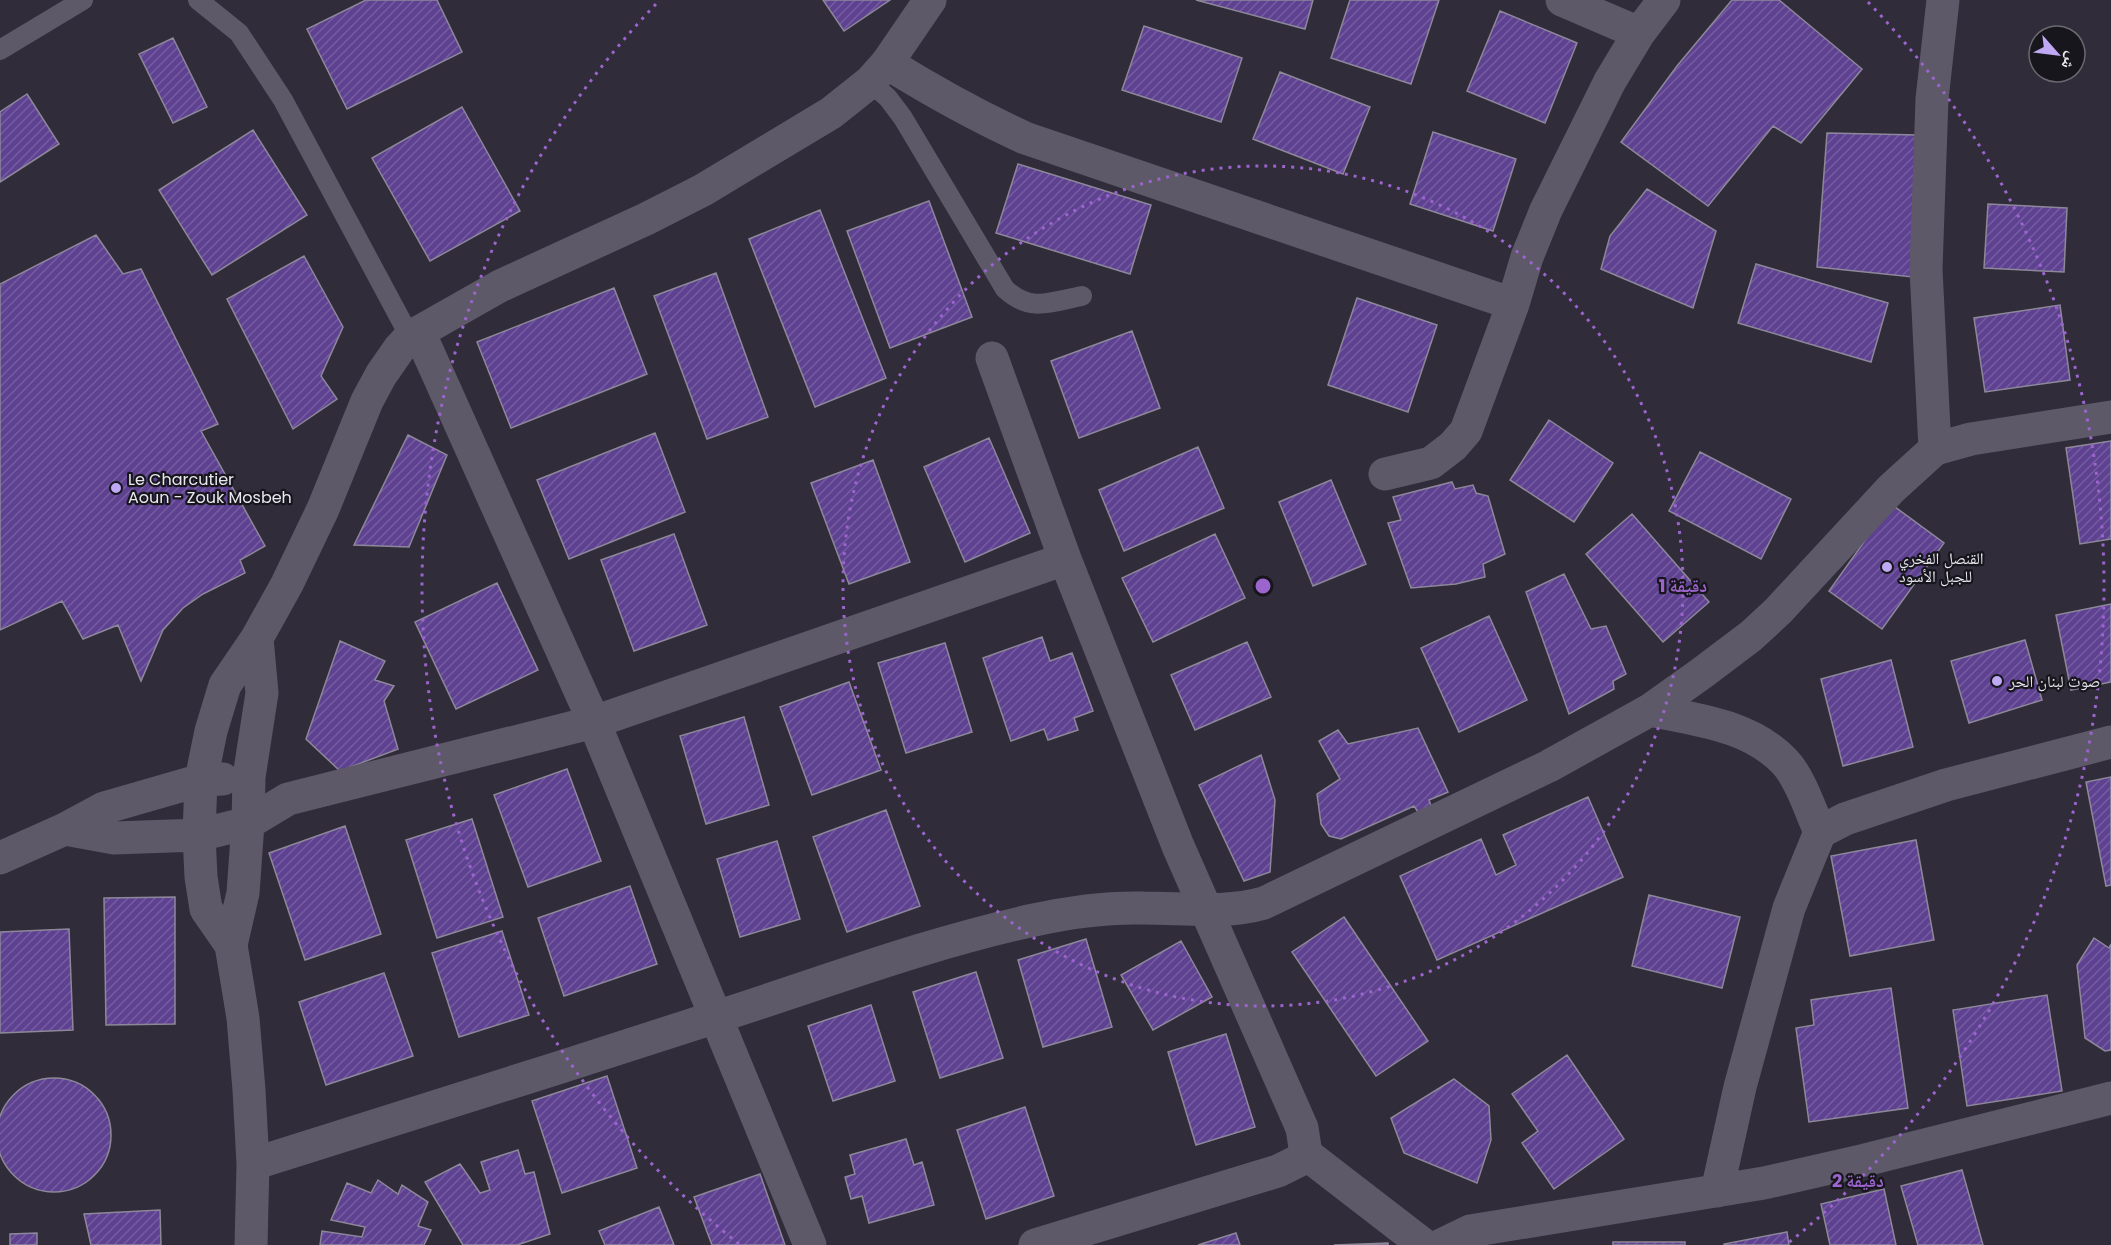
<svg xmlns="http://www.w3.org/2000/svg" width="2111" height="1245" viewBox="0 0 2111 1245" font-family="Poppins,'Noto Naskh Arabic',sans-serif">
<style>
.building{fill:url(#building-hatch);stroke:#8d8899;stroke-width:1.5}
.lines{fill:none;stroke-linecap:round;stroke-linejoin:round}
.service{stroke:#5d5969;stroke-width:20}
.minor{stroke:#5d5969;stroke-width:33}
.tertiary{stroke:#5d5969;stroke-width:33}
.secondary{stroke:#5d5969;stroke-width:33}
.ring{fill:none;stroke:#9c64cd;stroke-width:3;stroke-dasharray:3 6}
.poi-dot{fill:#bfa8f4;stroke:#17161c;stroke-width:2}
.labels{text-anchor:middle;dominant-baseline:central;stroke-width:4.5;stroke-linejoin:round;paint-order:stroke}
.poi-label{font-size:16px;fill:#e8e6ef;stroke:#17161c;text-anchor:start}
.centre{fill:#9c64cd;stroke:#17161c;stroke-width:3}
.ring-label{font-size:18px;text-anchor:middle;font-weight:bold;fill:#9c64cd;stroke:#17161c;stroke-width:4.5;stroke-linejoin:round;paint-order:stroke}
</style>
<defs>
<pattern id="building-hatch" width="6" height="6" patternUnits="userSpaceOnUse" patternTransform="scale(1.5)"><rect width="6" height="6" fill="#5e4191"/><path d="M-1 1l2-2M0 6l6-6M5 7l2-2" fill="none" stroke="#755ca1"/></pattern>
</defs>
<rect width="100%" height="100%" fill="#302c3a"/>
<path class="building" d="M366 0H437L462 52 347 109 307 29Z
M823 0H890L844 31Z
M1196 0H1313L1305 29Z
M1350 0H1439L1411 84 1331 58Z
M1732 0H1779L1862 69 1801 143 1773 126 1708 206 1621 142 1677 66Z
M1500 11 1577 43 1545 123 1467 91Z
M1144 26 1242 58 1221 122 1122 90Z
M173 38 207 107 173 123 139 54Z
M1280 72 1370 107 1343 174 1253 139Z
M27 94 59 144 0 182V112Z
M462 107 520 211 430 261 372 158Z
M253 130 307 215 212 275 159 190Z
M1433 132 1516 159 1493 231 1410 204Z
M1827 133 1918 135 1913 277 1817 267Z
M1018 164 1151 205 1130 274 996 233Z
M1647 189 1716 231 1693 308 1601 269 1610 236Z
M929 201 972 317 890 348 847 231Z
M1988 204 2067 208 2064 272 1984 268Z
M820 210 886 378 815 407 749 239Z
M96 235 123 274 141 269 218 424 201 431 265 546 240 560 245 573 203 594 183 608 163 630 141 681 118 625 83 639 62 601 0 630V284Z
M304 256 343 327 321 376 337 399 293 429 227 299Z
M1756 264 1888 303 1871 362 1738 323Z
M716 273 768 417 707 439 654 296Z
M614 288 647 374 511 428 477 342Z
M1357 298 1437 325 1408 412 1328 385Z
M2060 305 2070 380 1985 392 1974 318Z
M1132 331 1160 408 1079 438 1051 361Z
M1549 420 1613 463 1574 522 1510 480Z
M655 433 685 512 569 559 537 480Z
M408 435 447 455 409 547 354 545Z
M989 438 1030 533 965 562 924 467Z
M2111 441V539L2080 544 2066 448Z
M1198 447 1224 508 1124 551 1099 490Z
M1700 452 1791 499 1761 559 1669 511Z
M873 460 910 562 849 584 811 483Z
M1331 480 1366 564 1313 586 1279 502Z
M1452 482 1455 489 1473 485 1476 493 1488 496 1505 554 1483 564 1485 577 1456 584 1411 588 1388 523 1401 520 1393 497Z
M1891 504 1944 543 1882 629 1829 591Z
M1632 514 1709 602 1663 642 1586 554Z
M674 534 707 625 634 651 601 560Z
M1215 534 1245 598 1153 642 1122 578Z
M1564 574 1591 629 1606 626 1626 674 1613 681 1614 689 1569 714 1526 592Z
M497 583 538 670 456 709 415 622Z
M2111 604V682L2071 690 2056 615Z
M1489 616 1527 700 1459 732 1421 648Z
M1042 637 1050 661 1072 653 1093 711 1074 718 1078 730 1048 740 1044 729 1011 741 983 658Z
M2025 640 2042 700 1969 723 1951 661Z
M340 641 385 661 375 680 394 686 384 701 398 749 340 771 306 739Z
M1247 642 1271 697 1195 730 1171 675Z
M945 643 972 732 906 753 878 663Z
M1891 660 1913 747 1843 766 1821 679Z
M849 682 881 770 812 795 780 707Z
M744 717 769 805 706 824 680 736Z
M1418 728 1448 792 1429 800 1432 809 1420 815 1414 806 1341 839 1329 836 1321 824 1317 794 1340 779 1319 741 1338 730 1348 744Z
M1261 755 1275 800 1270 872 1244 881 1199 785Z
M567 769 601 861 528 887 494 795Z
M2111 777V885L2106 886 2086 782Z
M1588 797 1623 877 1437 960 1400 876 1481 839 1496 875 1516 865 1503 835Z
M886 810 920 906 847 932 813 837Z
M472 819 503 917 437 938 406 840Z
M345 826 381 934 305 960 269 853Z
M1916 840 1934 940 1850 956 1831 856Z
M777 841 800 919 740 937 717 859Z
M630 886 657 964 564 996 538 918Z
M1649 895 1740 917 1722 988 1632 966Z
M175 897V1024L106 1025 104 898Z
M1344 917 1428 1041 1376 1076 1292 952Z
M69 929 73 1030 0 1033V932Z
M502 931 529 1015 459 1037 432 953Z
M2094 938 2109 948 2111 944V1050L2105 1051 2085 1038 2077 965Z
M1086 939 1112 1027 1043 1047 1018 960Z
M1181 941 1212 997 1153 1030 1121 975Z
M976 972 1003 1058 940 1078 913 992Z
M384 973 413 1056 326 1085 299 1002Z
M1891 988 1908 1108 1809 1122 1796 1028 1814 1025 1811 1000Z
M2047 995 2062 1091 1967 1106 1953 1010Z
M871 1005 895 1081 833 1101 808 1026Z
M1226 1034 1255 1127 1196 1145 1168 1052Z
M1567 1055 1624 1139 1554 1189 1522 1143 1538 1131 1512 1094Z
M607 1076 637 1168 562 1193 532 1101Z
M-3 1135a57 57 0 1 1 114 0a57 57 0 1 1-114 0Z
M1454 1079 1489 1106 1491 1140 1477 1183 1404 1153 1391 1118Z
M1025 1107 1054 1196 986 1219 957 1130Z
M906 1139 914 1165 922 1162 934 1205 869 1223 862 1196 851 1199 845 1177 855 1174 850 1155Z
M518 1150 525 1174 534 1172 550 1234 517 1245H463L425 1182 460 1164 480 1193 490 1190 481 1162Z
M1962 1170 1983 1245H1918L1901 1186Z
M760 1174 785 1245H712L694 1197Z
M378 1180 398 1194 402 1185 428 1202 418 1226 431 1230 424 1245H320L322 1231 362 1237 365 1227 331 1220 347 1183 371 1193Z
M1884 1189 1896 1245H1830L1821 1204Z
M659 1207 674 1245H605L599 1231Z
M160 1210 161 1245H91L84 1214Z
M1787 1232 1789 1245H1724V1244Z
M37 1233V1245H10V1234Z
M1236 1233 1240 1245H1198Z
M1613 1242H1685V1245H1613Z
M1388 1243V1245H1334Z"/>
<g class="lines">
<path class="service" d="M198 0 239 33 283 100 410 337
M0 50 83 0
M870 82 888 98 903 118 1005 289C1031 313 1051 302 1082 296"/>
<path class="minor" d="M1562 0 1639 33
M887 63C932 91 977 116 1025 138L1513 304
M419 332 594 722 810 1245
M992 358 1065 559
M1385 474 1431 463 1453 446 1466 431 1513 304 1527 257 1546 210 1610 81 1639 33 1664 0
M1650 710C1697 720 1750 725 1785 762 1800 778 1811 812 1820 832
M248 823 288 799 594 722 1065 559 1178 846 1302 1128 1306 1154 1300 1160 1278 1171 1035 1245
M1306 1154 1424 1245
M1717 1191 1740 1087 1789 908 1820 832 1845 819 1946 785 2111 742
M1441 1245 1470 1231 1764 1183 1865 1160 2111 1098"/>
<path class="tertiary" d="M1935 449 1926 269 1932 99 1943 0"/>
<path class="secondary" d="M65 829 114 838 199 835 248 823
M0 858 65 829 104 808 201 780 223 779
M231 945 206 909 201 877 199 835 201 780 211 731 225 685 257 638 287 584 323 509 367 401 381 375 399 349 410 337 500 286 646 219 703 190 831 113 870 82 887 63 930 0
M253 1164C407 1116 562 1067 716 1017 820 984 927 943 1034 920 1070 912 1107 907 1144 908 1184 908 1225 914 1264 903L1549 766 1650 710 1702 673 1751 636 1778 611 1891 489 1935 449 1971 439 2111 417
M251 1245 253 1164 249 1090 243 1018 231 945 243 893 248 823 249 777 262 693 257 638"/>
</g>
<g class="ring">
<circle cx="1263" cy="586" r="420"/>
<path d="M739 1244A841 841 0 0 1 658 2M1868 2A841 841 0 0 1 1787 1244"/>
</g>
<g class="poi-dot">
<circle cx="116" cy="488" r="6"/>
<circle cx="1887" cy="567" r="6"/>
<circle cx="1997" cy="681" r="6"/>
</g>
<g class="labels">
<g class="poi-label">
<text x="128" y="479">Le Charcutier<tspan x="128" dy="18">Aoun - Zouk Mosbeh</tspan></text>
<text x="1899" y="558">القنصل الفخري<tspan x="1899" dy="18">للجبل الأسود</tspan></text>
<text x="2009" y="681">صوت لبنان الحر</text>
</g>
</g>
<circle cx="1263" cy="586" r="9" class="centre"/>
<g class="ring-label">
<text x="1683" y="592">1 دقيقة</text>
<text x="1858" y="1187">2 دقيقة</text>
</g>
<g transform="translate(2057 54) rotate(118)"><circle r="28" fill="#17161c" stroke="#6b6970" stroke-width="1.5"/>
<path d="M0-4.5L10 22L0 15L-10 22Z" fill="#bfa8f4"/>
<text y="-9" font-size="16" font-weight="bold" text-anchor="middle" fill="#e8e6ef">ش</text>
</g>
</svg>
